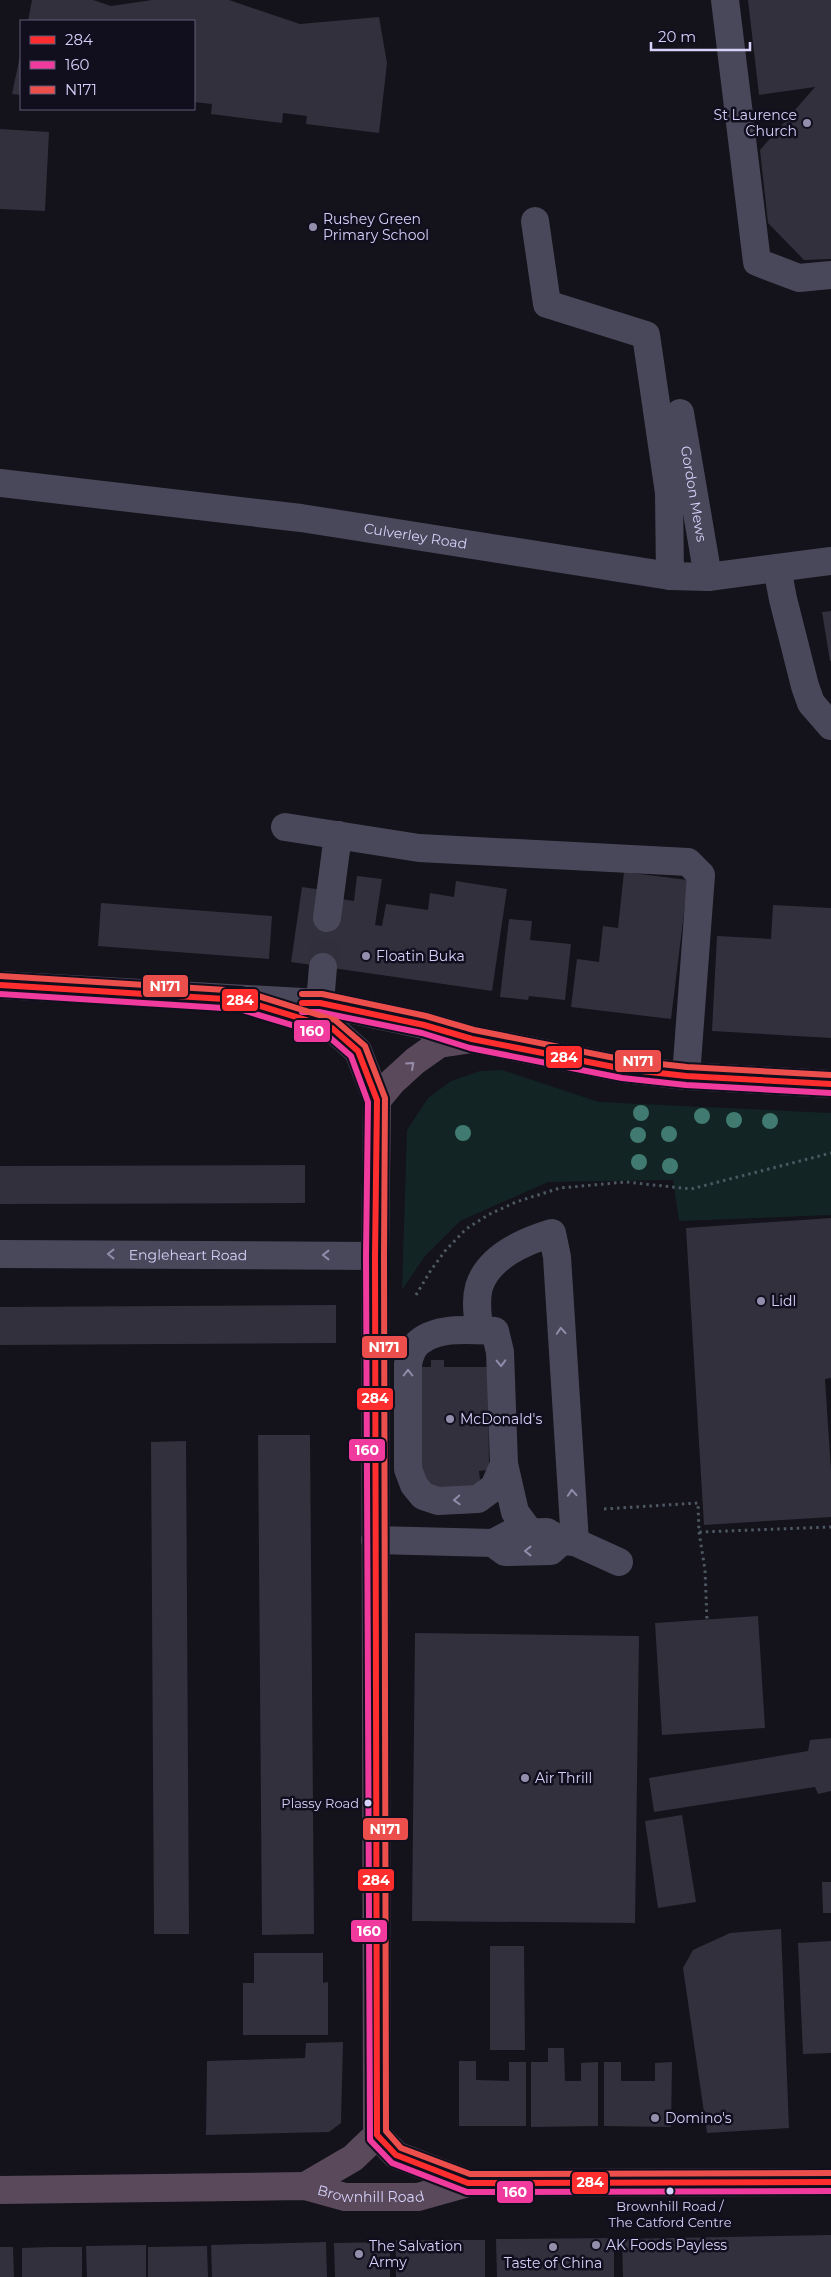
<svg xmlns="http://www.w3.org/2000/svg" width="831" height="2277" viewBox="0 0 831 2277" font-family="Montserrat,sans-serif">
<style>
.green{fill:#132424}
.building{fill:#32303d}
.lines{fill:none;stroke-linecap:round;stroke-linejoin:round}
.minor-tunnel{stroke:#312f3c;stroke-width:28;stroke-dasharray:28 14;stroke-linecap:butt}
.path{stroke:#4c5863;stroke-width:3;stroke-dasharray:2.5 4;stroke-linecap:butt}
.minor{stroke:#49485a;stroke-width:28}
.highway{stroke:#59495b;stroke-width:28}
.bus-1-casing{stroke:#110f1e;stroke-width:10}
.bus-2-casing{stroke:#110f1e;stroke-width:10}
.bus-3-casing{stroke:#110f1e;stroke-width:10}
.bus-1{stroke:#ff2d2d;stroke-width:6}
.bus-2{stroke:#f13a9d;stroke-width:6}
.bus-3{stroke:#ec4f4b;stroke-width:6}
.tree{fill:#417a70}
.oneway{stroke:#988daa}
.oneway2{stroke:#908caa}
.poi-dot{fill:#928eac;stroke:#110f1e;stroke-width:2}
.bus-dot{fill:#d6d1fa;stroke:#110f1e;stroke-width:2}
.labels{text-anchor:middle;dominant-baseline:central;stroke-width:5;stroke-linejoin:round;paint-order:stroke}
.bus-label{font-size:13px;fill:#d6d1fa;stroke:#110f1e;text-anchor:end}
.poi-label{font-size:14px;fill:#d6d1fa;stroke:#110f1e;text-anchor:start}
.street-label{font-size:14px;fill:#d6d1fa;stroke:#110f1e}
.line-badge{stroke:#110f1e;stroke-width:2}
.badge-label{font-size:14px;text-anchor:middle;font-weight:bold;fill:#fff}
</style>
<rect width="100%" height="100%" fill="#14121a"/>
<path class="green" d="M502 1070 599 1102 831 1113V1215L679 1221 673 1180 548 1182 460 1221 425 1256 402 1290 407 1130 428 1098 451 1081 480 1071Z"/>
<path class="building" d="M32 0H93L111 6 152 0H229L300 24 379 17 387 63 379 133 306 124 307 116 283 113 282 123 211 114 212 104 194 102V21H28Z
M748 0H831V259L804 260 768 223 760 150 815 87 759 95Z
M20 56H21V95L12 94Z
M0 129 49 132 45 211 0 209Z
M831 611V661H830L822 612Z
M624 872 688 880 671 1019 571 1007 577 959 599 962 603 926 618 928Z
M357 876 382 879 375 925 382 926 386 904 428 910 430 893 454 897 456 881 507 889 492 991 291 962 302 887 323 890 341 899 354 901Z
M101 903 272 916 269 959 98 946Z
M773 905 831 908V1038L712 1031 717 936 771 939Z
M509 919 532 921 530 940 571 944 565 1000 529 996 528 1000 500 997Z
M305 1165V1203L0 1204V1166Z
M831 1218V1378L825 1379 831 1471V1517L704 1525 686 1228Z
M336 1305V1343L0 1345V1307Z
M431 1360H444V1367H488L489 1470 479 1471 480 1480 469 1490 451 1491 421 1484 411 1367H431Z
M258 1435H310L314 1934 262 1935Z
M186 1441 189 1934H154L151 1442Z
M758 1616 765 1728 662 1735 655 1623Z
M415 1633 639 1636 635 1923 412 1921Z
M831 1738V1791L818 1794 815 1787 654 1812 649 1778 808 1751 810 1740Z
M682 1815 696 1902 658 1908 645 1821Z
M822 1882H831V1913H823Z
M781 1929 789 2128 707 2133 683 1968 693 1950 730 1933Z
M831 1941V2053L803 2054 798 1943Z
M490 1946H524L525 2050H490Z
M254 1953H323V1983L328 1982V2035H243V1983H254Z
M343 2042 341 2123 329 2132 206 2135 207 2061 305 2058 306 2043Z
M548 2048H564L565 2081H581V2063L598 2062V2126L531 2127V2062H548Z
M459 2061H476V2080L509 2081V2062H526V2126H459Z
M604 2062H621V2081H655V2063L672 2062 671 2127 604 2126Z
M831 2235V2277H623L622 2239Z
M614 2238V2277H497L496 2239Z
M396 2240H485V2277H396Z
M326 2242 327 2277H212L211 2245Z
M390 2242V2277H335L334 2243Z
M146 2245V2277H87L86 2246Z
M207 2246 208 2277H148V2247Z
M0 2247H13L14 2277H0Z
M50 2247H82V2277H22V2248Z"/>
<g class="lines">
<path class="minor-tunnel" d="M323 967 327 918"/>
<path class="path" d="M416 1295 431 1270 445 1251 466 1229 488 1215 516 1202 560 1188 626 1182 691 1189 831 1153
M604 1509 698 1503 699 1532 831 1527
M699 1532 705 1570 707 1620"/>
<g class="minor">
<path d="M725 0 757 262 799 278 831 275"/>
<path d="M535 221 547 304 646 335 669 493 670 576"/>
<path id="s1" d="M680 413 708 577"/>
<path id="s2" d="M0 483 301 518 670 576 708 577 831 561"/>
<path d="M777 568 783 599 805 686 811 703 831 726"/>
<path d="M285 827 419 848 688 862 701 875 686 1076"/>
<path d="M327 918 338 835"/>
<path d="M0 985 320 1003 424 1025 472 1039"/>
<path d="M320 1003 323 967"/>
<path d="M278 1011 332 1028 358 1051 377 1100"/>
<path id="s3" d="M0 1254 375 1256"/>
<path d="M479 1330C478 1316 475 1301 479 1287 488 1257 525 1241 552 1233L557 1257 575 1542"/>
<path d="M504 1464 494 1487 478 1499 438 1501 423 1496 414 1485 408 1469V1364C409 1359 411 1353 413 1349 429 1325 470 1330 495 1331L500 1352 504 1464 515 1512 529 1531"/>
<path d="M375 1540 493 1543 512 1533 547 1532 562 1541 575 1542 619 1562"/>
<path d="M493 1543 505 1552 551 1551 562 1541"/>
</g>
<g class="highway">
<path d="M468 2183 396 2155 377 2135 375 1256 377 1100 392 1082 415 1061 439 1044 472 1039 624 1069 686 1076 831 1084"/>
<path d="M305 2186 353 2158 377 2135"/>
<path id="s4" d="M0 2190 305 2186 345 2197H418L468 2183 831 2182"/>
</g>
<defs>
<path id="bus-1" d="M0 985 241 1000 332 1028 358 1051 377 1100 375 1256 377 2135 396 2155 468 2183 831 2182
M302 1003H320L424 1025 472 1039 624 1069 686 1076 831 1084"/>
<path id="bus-2" d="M0 994 239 1009 328 1036 351 1056 368 1102 366 1256 370 2140 392 2163 467 2192 831 2191
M302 1012H319L422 1033 470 1048 622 1078 686 1085 831 1093"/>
<path id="bus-3" d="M0 976 242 991 335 1020 365 1046 385 1098 384 1256 386 2131 401 2148 470 2174 831 2173
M302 994H322L426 1016 474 1030 625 1060 687 1067 831 1075"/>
</defs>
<use href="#bus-1" class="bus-1-casing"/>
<use href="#bus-2" class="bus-2-casing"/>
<use href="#bus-3" class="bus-3-casing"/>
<use href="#bus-1" class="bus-1"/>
<use href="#bus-2" class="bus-2"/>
<use href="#bus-3" class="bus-3"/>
</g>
<g class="tree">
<circle cx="641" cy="1113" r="8"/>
<circle cx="702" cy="1116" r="8"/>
<circle cx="734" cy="1120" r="8"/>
<circle cx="770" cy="1121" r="8"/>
<circle cx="463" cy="1133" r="8"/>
<circle cx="669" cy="1134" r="8"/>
<circle cx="638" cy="1135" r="8"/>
<circle cx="639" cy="1162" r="8"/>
<circle cx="670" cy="1166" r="8"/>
</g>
<defs><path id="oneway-chevron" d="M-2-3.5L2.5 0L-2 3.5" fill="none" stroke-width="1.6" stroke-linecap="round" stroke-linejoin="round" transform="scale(1.25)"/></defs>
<use class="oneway" href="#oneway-chevron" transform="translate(411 1065) rotate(-42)"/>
<g class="oneway2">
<use href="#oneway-chevron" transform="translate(111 1254) rotate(-180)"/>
<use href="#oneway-chevron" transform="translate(326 1255) rotate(-180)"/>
<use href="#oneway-chevron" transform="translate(561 1331) rotate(-94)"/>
<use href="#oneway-chevron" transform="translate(501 1363) rotate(88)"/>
<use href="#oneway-chevron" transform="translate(408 1373) rotate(-90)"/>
<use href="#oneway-chevron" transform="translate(572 1493) rotate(-94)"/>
<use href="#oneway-chevron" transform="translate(457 1500) rotate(177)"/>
<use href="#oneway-chevron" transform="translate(528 1551) rotate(180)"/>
</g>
<g class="poi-dot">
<circle cx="807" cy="123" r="5"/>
<circle cx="313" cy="227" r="5"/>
<circle cx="366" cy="956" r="5"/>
<circle cx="761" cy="1301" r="5"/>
<circle cx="450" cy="1419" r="5"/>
<circle cx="525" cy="1778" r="5"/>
<circle cx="655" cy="2118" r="5"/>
<circle cx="596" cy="2245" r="5"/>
<circle cx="553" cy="2247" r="5"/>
<circle cx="359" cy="2254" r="5"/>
</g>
<g class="bus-dot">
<circle cx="368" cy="1803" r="4.5"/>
<circle cx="670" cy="2191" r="4.5"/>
</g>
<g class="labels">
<g class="bus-label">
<text x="359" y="1803">Plassy Road</text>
<text x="670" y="2206" text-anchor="middle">Brownhill Road /<tspan x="670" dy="16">The Catford Centre</tspan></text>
</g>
<g class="poi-label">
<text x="797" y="115" text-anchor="end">St Laurence<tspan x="797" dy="16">Church</tspan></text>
<text x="323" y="219">Rushey Green<tspan x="323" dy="16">Primary School</tspan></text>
<text x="376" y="956">Floatin Buka</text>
<text x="771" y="1301">Lidl</text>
<text x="460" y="1419">McDonald's</text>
<text x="535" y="1778">Air Thrill</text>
<text x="665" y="2118">Domino's</text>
<text x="606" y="2245">AK Foods Payless</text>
<text x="369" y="2246">The Salvation<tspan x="369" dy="16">Army</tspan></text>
<text x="553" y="2263" text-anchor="middle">Taste of China</text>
</g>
<g class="street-label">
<text stroke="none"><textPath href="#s1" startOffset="82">Gordon Mews</textPath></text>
<text stroke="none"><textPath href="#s2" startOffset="419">Culverley Road</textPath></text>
<text stroke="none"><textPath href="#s3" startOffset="188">Engleheart Road</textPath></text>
<text stroke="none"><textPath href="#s4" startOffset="372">Brownhill Road</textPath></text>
</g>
</g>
<g class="line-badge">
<rect x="142" y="974" width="47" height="24" rx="5" fill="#ec4f4b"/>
<rect x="221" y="988" width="38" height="24" rx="5" fill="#ff2d2d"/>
<rect x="293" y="1019" width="38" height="24" rx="5" fill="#f13a9d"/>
<rect x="545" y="1045" width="38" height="24" rx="5" fill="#ff2d2d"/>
<rect x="614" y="1049" width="48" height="24" rx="5" fill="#ec4f4b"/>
<rect x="361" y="1335" width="47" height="24" rx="5" fill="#ec4f4b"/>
<rect x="356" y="1387" width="38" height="24" rx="5" fill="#ff2d2d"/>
<rect x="348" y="1438" width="38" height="24" rx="5" fill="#f13a9d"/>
<rect x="362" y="1817" width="47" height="24" rx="5" fill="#ec4f4b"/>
<rect x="357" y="1868" width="38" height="24" rx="5" fill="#ff2d2d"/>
<rect x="350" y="1919" width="38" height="24" rx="5" fill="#f13a9d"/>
<rect x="571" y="2171" width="38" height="24" rx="5" fill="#ff2d2d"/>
<rect x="496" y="2180" width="38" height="24" rx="5" fill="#f13a9d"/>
</g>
<g class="badge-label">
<text x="165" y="991">N171</text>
<text x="240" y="1005">284</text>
<text x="312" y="1036">160</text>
<text x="564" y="1062">284</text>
<text x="638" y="1066">N171</text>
<text x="384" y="1352">N171</text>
<text x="375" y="1403">284</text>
<text x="367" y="1455">160</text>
<text x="385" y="1834">N171</text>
<text x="376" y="1885">284</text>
<text x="369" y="1936">160</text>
<text x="590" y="2187">284</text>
<text x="515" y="2197">160</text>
</g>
<rect x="20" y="20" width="175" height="90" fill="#110f1e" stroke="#605d76"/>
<rect x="30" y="36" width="25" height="8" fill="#ff2d2d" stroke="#605d76"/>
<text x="65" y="45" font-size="15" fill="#d6d1fa">284</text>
<rect x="30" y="61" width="25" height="8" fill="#f13a9d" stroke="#605d76"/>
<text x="65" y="70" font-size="15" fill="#d6d1fa">160</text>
<rect x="30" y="86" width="25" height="8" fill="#ec4f4b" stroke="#605d76"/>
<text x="65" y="95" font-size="15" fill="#d6d1fa">N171</text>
<path d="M651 42v8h99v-8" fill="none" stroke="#d6d1fa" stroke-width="2.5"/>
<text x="658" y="42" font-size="15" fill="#d6d1fa" stroke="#110f1e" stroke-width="4" paint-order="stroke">20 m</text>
</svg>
